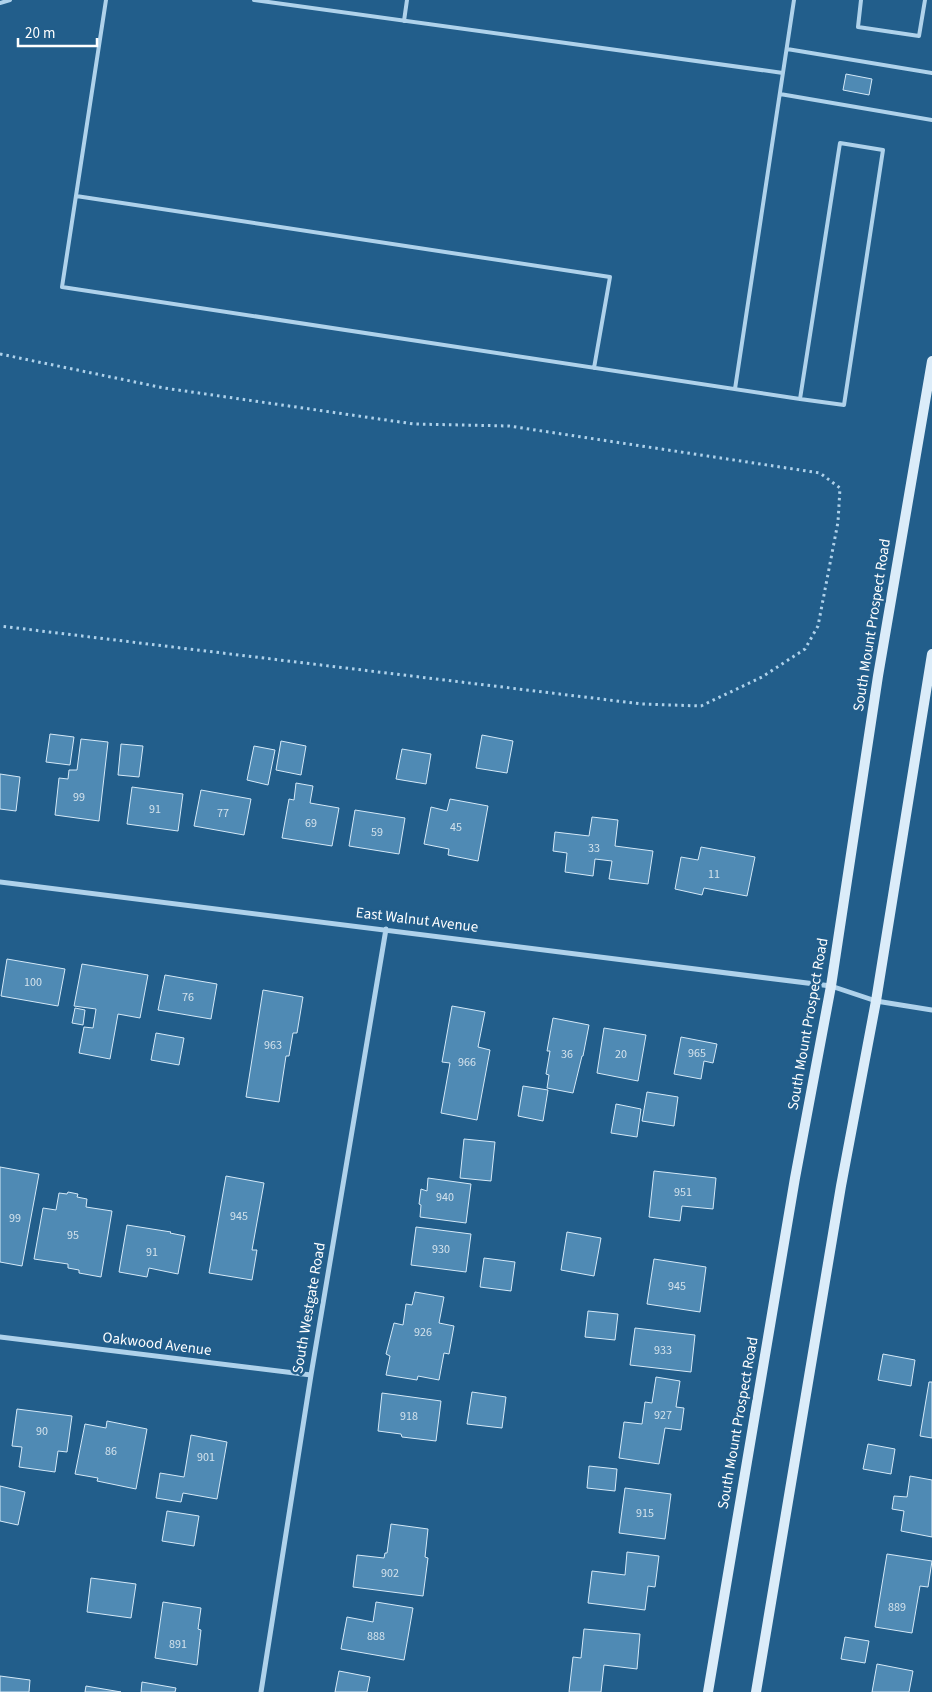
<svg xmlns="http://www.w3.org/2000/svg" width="932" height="1692" viewBox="0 0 932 1692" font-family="'Source Sans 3',sans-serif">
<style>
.building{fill:#4f8ab4;stroke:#d4e9f8}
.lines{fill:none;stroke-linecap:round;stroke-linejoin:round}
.path{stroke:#afd2eb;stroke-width:3;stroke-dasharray:2.5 4;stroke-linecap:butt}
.service{stroke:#afd2eb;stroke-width:4}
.minor{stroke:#afd2eb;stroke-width:5}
.secondary{stroke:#dbecf9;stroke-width:10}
.labels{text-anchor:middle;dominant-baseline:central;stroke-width:5;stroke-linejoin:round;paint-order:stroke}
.number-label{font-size:12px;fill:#d3e2ec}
.street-label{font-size:15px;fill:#fff;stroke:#225e8b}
</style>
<rect width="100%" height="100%" fill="#225e8b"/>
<path class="building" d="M846 74 872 79 869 95 843 90Z
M50 734 74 737 70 765 46 762Z
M482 735 513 741 507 773 476 768Z
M81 739 108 742 99 821 55 815 59 778 68 779 69 770H77Z
M281 741 306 746 301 775 276 770Z
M121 744 143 746 139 777 118 775Z
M254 746 275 750 268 785 247 780Z
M402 749 431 754 426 784 396 779Z
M0 774 20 777 16 811 0 809Z
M296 783 313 786 310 803 339 808 332 846 282 838 289 799 294 800Z
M132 787 183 794 178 831 127 824Z
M201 790 251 799 244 835 194 826Z
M450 799 488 806 478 861 448 855 449 849 424 844 431 807 447 811Z
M355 810 405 818 399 854 349 846Z
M592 817 618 820 615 846 653 851 648 884 609 879 612 861 595 859 593 876 565 872 567 853 553 851 555 832 589 836Z
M701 847 755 857 747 896 704 888 702 895 675 889 681 857 698 860Z
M7 959 65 969 58 1006 1 996Z
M82 964 148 975 140 1018 118 1014 110 1059 79 1053 84 1027 93 1028 96 1009 74 1006Z
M165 975 217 984 211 1019 158 1010Z
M263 990 303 997 297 1033H293L289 1056H286L279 1102 246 1097Z
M452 1006 485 1012 478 1047 490 1050 477 1120 441 1113 450 1063 442 1062Z
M75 1008 85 1010 83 1025 72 1023Z
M553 1018 589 1025 583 1056H582L573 1093 547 1088 549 1075 546 1074 550 1051H547Z
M604 1028 646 1035 638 1081 597 1073Z
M156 1033 184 1038 179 1065 151 1060Z
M681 1037 717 1044 713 1063 704 1061 701 1079 674 1074Z
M523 1086 548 1090 543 1121 518 1116Z
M647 1092 678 1097 674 1126 642 1121Z
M616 1104 641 1109 637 1137 611 1133Z
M464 1139 495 1142 491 1181 460 1178Z
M0 1167 39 1174 22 1266 0 1262Z
M654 1171 716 1178 713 1209 682 1206 680 1221 649 1217Z
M226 1176 264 1183 252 1250H257L252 1280 209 1273Z
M428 1178 471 1184 466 1223 420 1217 421 1205 419 1204 421 1189 427 1191Z
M68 1192 78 1194 77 1197 87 1199 86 1207 112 1211 101 1277 79 1273V1270L68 1268V1264L34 1259 43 1208 56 1210 59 1193 67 1194Z
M127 1225 171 1232 170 1233 185 1236 178 1274 149 1268 147 1277 119 1272Z
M416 1227 471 1234 466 1272 411 1265Z
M567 1232 601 1238 594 1276 561 1270Z
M484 1258 515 1262 511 1291 480 1287Z
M654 1259 706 1267 700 1312 647 1304Z
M415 1292 444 1297 439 1323 454 1326 449 1354 444 1353 439 1380 418 1376 417 1380 386 1375 390 1356 386 1354 394 1323 403 1325 406 1304 412 1305Z
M588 1311 618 1314 615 1340 585 1337Z
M635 1328 695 1335 691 1372 630 1365Z
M883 1354 915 1360 911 1386 878 1380Z
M656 1377 680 1381 676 1407 684 1408 681 1430 665 1428 659 1464 619 1458 624 1422 642 1424 645 1402 652 1403Z
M929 1382H932V1438L920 1436Z
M472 1392 506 1397 502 1428 467 1424Z
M382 1393 441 1401 436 1441 402 1437 401 1434 378 1431Z
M17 1409 72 1416 67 1452 58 1451 55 1472 19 1467 22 1447 12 1446Z
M107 1421 147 1429 136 1489 97 1481 98 1478 75 1474 85 1424 106 1428Z
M191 1435 227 1442 217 1499 183 1493 181 1502 156 1498 160 1473 184 1477Z
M868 1444 895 1449 891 1474 863 1469Z
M589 1466 617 1469 615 1491 587 1488Z
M910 1476 932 1480V1537L901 1531 904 1511 892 1509 894 1496 907 1497Z
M0 1486 25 1492 18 1525 0 1521Z
M625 1488 671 1494 665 1539 619 1533Z
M167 1511 199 1516 194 1546 162 1541Z
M391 1524 428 1529 425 1557 428 1558 423 1596 353 1587 357 1555 384 1558 385 1553H387Z
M627 1552 659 1556 655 1587 648 1586 645 1610 588 1603 592 1571 625 1575Z
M887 1554 932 1561 928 1587 920 1586 912 1633 875 1627Z
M91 1578 136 1584 131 1618 87 1612Z
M163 1602 201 1608 198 1629 201 1630 197 1665 155 1658Z
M376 1602 413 1608 404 1660 341 1649 347 1617 373 1622Z
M584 1629 640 1634 637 1669 604 1665 601 1692H569L573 1657 581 1658Z
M845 1637 869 1641 865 1663 841 1659Z
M877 1664 913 1671 909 1692H872Z
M339 1671 370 1677 367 1692H335Z
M0 1676 30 1680 29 1692H0Z
M142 1682 176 1688 175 1692H141Z
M86 1686 121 1692H85Z"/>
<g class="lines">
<path class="path" d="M0 354 164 388 414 424 509 426 820 473 840 488 838 522 818 626 805 649 762 677 701 706 642 704 0 626"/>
<path class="service" d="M106 0 62 287 800 399 844 405 883 150 840 143 800 399
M254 0 783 73
M861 0 858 27 919 36 925 0
M0 3 10 0
M404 21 407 0
M787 49 932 73
M780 94 932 120
M76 196 610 277 594 368
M735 389 794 0"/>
<path class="minor" d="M0 882 831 986 876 1001 932 1010
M0 1337 311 1375
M261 1692 311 1375 386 929"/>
<path class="secondary" d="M708 1692 795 1178 831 986 878 676 932 361
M756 1692 841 1186 876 1001 932 654"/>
</g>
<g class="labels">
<g class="number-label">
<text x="79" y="797">99</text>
<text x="155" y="809">91</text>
<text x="223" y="813">77</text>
<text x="311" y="823">69</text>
<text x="456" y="827">45</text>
<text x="377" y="832">59</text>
<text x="594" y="848">33</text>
<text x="714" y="874">11</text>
<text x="33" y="982">100</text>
<text x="188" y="997">76</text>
<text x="273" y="1045">963</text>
<text x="697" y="1053">965</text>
<text x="567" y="1054">36</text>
<text x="621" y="1054">20</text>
<text x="467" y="1062">966</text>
<text x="683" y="1192">951</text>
<text x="445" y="1197">940</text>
<text x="239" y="1216">945</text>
<text x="15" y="1218">99</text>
<text x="73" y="1235">95</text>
<text x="441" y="1249">930</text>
<text x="152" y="1252">91</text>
<text x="677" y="1286">945</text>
<text x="423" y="1332">926</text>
<text x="663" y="1350">933</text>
<text x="663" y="1415">927</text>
<text x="409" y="1416">918</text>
<text x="42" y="1431">90</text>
<text x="111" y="1451">86</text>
<text x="206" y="1457">901</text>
<text x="645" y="1513">915</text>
<text x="390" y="1573">902</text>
<text x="897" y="1607">889</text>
<text x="376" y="1636">888</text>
<text x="178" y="1644">891</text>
</g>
<g class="street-label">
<text transform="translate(872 625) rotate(-81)">South Mount Prospect Road</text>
<text transform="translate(417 920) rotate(7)">East Walnut Avenue</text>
<text transform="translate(808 1024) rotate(-80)">South Mount Prospect Road</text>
<text transform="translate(309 1308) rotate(-80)">South Westgate Road</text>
<text transform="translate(157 1344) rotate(7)">Oakwood Avenue</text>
<text transform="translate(738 1423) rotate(-80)">South Mount Prospect Road</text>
</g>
</g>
<path d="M18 38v8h79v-8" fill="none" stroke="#ffffff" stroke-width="2.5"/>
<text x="25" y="38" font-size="15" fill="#ffffff" stroke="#225e8b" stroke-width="4" paint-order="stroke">20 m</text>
</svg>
